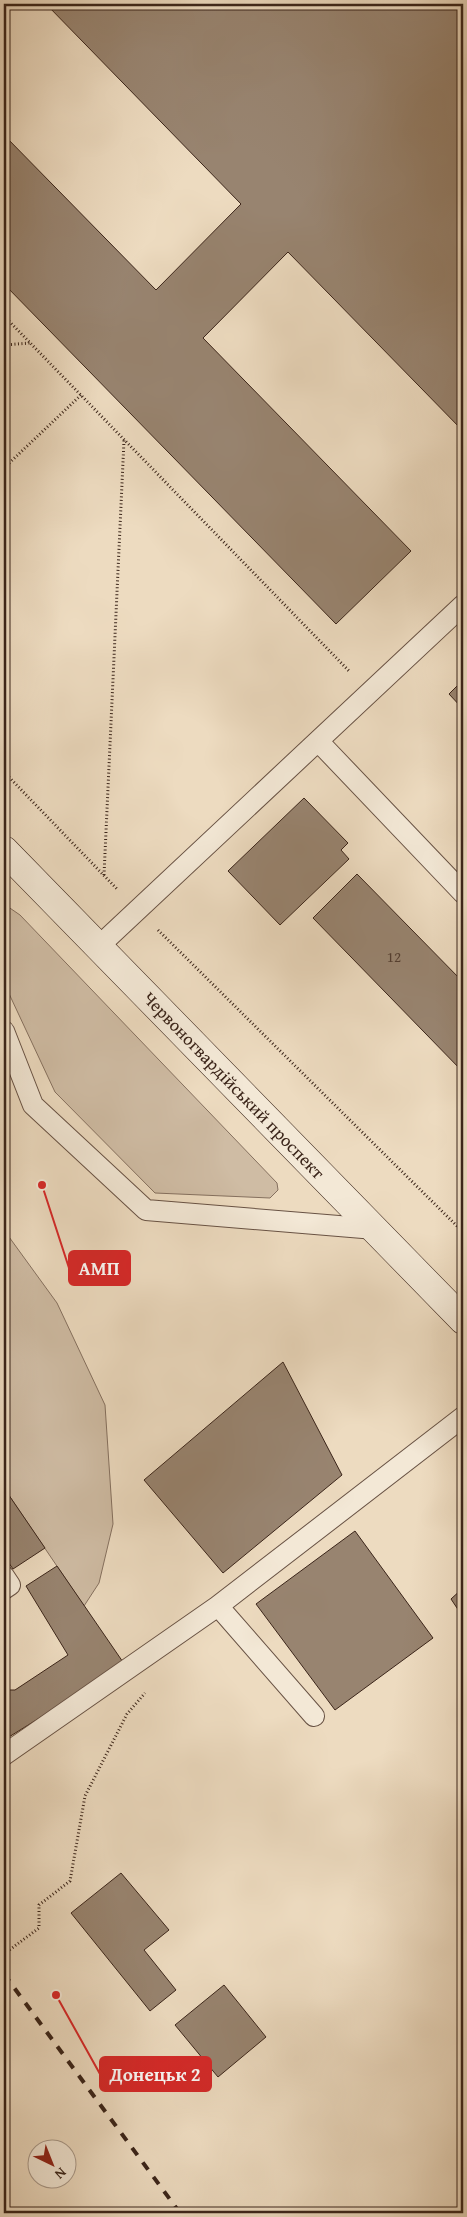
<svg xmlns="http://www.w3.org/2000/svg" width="467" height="2217" viewBox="0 0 467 2217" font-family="'Gentium Book Plus',serif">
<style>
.green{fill:#cfbca4;stroke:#85705f}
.building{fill:#988470;stroke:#3b251a}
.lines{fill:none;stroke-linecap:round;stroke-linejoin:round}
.service-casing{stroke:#685244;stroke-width:22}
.secondary-casing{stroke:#3b251a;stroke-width:29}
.path{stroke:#3b251a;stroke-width:3;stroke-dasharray:1 2.5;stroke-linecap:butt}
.service{stroke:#f3e8d6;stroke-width:20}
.secondary{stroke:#f3e8d6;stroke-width:28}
.rail{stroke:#3b251a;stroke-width:4;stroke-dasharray:9 9;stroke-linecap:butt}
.labels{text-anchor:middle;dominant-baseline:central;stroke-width:4;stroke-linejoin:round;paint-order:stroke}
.number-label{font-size:15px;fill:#523d30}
.street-label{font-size:18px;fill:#3b251a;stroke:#f3e8d6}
.leader{fill:none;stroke:#d62828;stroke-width:2}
.callout-dot{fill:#d62828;stroke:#f3e8d6;stroke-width:2}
.callout{fill:#d62828;stroke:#d62828;stroke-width:2}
.callout-label{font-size:19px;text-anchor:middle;font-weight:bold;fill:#fff}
</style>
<rect width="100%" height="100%" fill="#eddbc0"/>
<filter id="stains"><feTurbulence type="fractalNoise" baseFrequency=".004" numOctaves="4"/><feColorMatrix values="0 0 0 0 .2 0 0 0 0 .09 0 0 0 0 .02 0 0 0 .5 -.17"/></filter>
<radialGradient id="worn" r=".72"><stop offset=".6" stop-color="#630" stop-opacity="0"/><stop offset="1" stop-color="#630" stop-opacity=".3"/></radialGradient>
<path class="green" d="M4 904 20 915 277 1183 278 1190 270 1198 155 1193 55 1092 4 983Z
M4 1230 57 1303 105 1405 113 1524 99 1583 84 1606 4 1488Z"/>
<path class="building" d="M46 4H463V431L288 252 203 338 411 551 336 624 4 284V135L156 290 241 204Z
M463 680V709L449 694Z
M304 798 348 843 341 850 349 859 280 925 228 871Z
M357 874 463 982V1072L313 918Z
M283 1362 342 1475 223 1573 144 1480Z
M4 1488 45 1548 13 1569 4 1556Z
M355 1531 433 1638 335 1710 256 1604Z
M57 1566 125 1665 4 1740V1690H15L68 1655 26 1586Z
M463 1588V1617L451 1599Z
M121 1873 169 1930 144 1950 176 1990 150 2011 71 1913Z
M224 1985 266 2037 218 2077 175 2025Z"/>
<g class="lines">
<defs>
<path id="service" d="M318 741 463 893
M98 947 463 605
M4 1031 33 1105 146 1210 375 1229
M4 1576 10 1585 4 1589
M314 1716 218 1606 463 1417
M4 1755 218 1606"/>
<path id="secondary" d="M4 850 463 1320"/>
</defs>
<use href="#service" class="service-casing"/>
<use href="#secondary" class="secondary-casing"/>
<path class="path" d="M4 316 350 672
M4 345 30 343
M4 468 81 395
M4 772 118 890
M104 875 124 440
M158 930 463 1232
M4 1954 39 1928V1905L70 1881 85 1796 127 1714 145 1693"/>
<use href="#service" class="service"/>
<use href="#secondary" class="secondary"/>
<path class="rail" d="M4 1974 180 2213"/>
</g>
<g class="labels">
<g class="number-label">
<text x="394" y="956">12</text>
</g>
<g class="street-label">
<text transform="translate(234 1085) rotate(46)">Червоногвардійський проспект</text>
</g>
</g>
<path class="leader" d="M42 1185L69 1268M56 1995L100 2074"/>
<g class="callout-dot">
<circle cx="42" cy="1185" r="5"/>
<circle cx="56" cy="1995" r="5"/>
</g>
<g class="callout">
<rect x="69" y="1251" width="61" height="34" rx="5"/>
<rect x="100" y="2057" width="111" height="34" rx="5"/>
</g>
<g class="callout-label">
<text x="99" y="1275">АМП</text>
<text x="155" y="2081">Донецьк 2</text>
</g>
<rect width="467" height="2217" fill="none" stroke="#eddbc0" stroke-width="20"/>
<rect x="5" y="5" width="457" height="2207" fill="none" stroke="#3b251a" stroke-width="2.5"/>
<rect x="10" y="10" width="447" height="2197" fill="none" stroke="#3b251a"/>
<g transform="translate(52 2164) rotate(137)"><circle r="24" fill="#f3e8d6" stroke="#a99a8b"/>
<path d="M0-4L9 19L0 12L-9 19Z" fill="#8f2418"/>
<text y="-8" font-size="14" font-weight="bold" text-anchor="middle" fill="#3b251a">N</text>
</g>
<rect width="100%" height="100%" filter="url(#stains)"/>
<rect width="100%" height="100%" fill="url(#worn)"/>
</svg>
